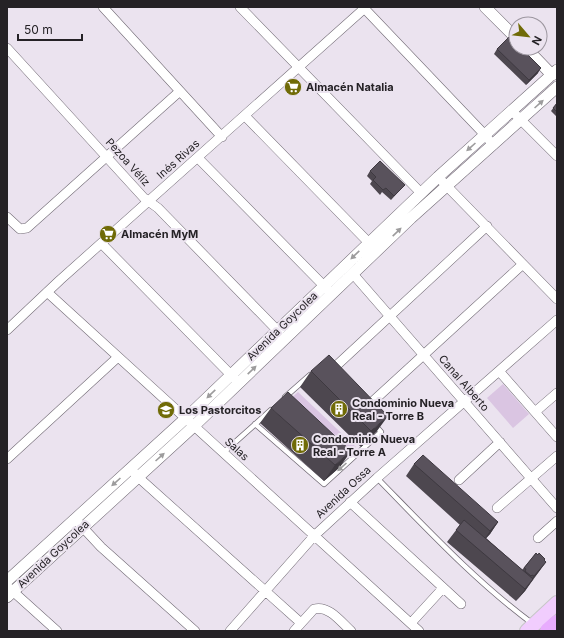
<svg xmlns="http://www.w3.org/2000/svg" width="564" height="638" viewBox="0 0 564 638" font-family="Inter,sans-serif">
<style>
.green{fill:#dac5e2}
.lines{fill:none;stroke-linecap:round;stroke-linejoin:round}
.service-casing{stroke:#726b75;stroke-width:6}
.minor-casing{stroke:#726b75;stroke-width:10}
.tertiary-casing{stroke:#726b75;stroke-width:12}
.primary-casing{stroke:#c6c6c7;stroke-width:16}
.motorway-casing{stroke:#c6c6c7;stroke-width:18}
.service{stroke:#fff;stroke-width:4.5}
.minor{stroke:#fff;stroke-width:9}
.tertiary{stroke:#fff;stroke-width:11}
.primary{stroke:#f1cdfe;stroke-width:14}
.motorway{stroke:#e8acfe;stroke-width:16}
.wall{fill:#4d474f}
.shaded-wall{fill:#3e3940}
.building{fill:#59525c;stroke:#3e3940}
.oneway{fill:#9d9c9d}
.labels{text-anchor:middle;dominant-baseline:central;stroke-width:4;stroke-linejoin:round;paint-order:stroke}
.poi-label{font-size:11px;font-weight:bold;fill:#252226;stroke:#ebe3ef;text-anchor:start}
.street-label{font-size:11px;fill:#252226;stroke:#ebe3ef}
</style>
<rect width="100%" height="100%" fill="#ebe3ef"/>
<path class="green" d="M503 384 529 414 513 428 487 398Z
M298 392 356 447 341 462 282 406Z"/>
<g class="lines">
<defs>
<path id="service" d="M285 397 310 375
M255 424 324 484 381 432 374 424
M223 453 271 410
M377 478C427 529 475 581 533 624"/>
<path id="minor" d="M103 7 222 137
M240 7 421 193
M363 7 485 135 493 145
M7 48 144 198 158 208 277 330 280 337
M512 111 557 156
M245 116 374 248
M198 158 329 291
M438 177 557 299
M7 217 20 229 27 228 180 91
M102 244 236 380
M353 274 557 508
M47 292 419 631
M7 330 60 280 366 7
M336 366 487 226
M499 371 557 437
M371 403 523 264
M535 412 557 393
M7 459 118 357
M131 469 138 477 301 623
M459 480 500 442
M350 502 461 604
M497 508 557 456
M75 519 101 547 195 631
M538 538 557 521
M7 586 57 631
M411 623 443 588
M230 631 314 536 377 478 557 320
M294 631 314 609C329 605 341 622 351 631"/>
<path id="tertiary" d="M485 7 516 38
M526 48 552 75
M7 581 185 419 438 177 557 70
M7 597 194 426 411 218 557 87"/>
<path id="primary" d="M527 631 557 603"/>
<path id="motorway" d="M548 631 557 623"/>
</defs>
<use href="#service" class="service-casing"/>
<use href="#minor" class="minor-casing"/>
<use href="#tertiary" class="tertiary-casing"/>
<use href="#primary" class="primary-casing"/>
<use href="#motorway" class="motorway-casing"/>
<use href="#service" class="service"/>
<use href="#minor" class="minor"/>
<use href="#tertiary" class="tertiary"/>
<use href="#primary" class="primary"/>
<use href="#motorway" class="motorway"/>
</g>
<path class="wall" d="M497 49 538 73 526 85 494 54Z
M557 103V117L551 111Z
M370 171 401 189 391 200 382 192 380 195 370 184 372 181 367 176Z
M311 371 377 431 361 447 300 387Z
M271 408 340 467 324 481 260 423Z
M414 464 498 522 490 534 486 538 522 570 536 553 546 562 525 591 516 601 447 542 460 525 406 476Z"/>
<path class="shaded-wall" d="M541 68 538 73 526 85 529 80Z
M388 416 377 431 361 447 371 431Z
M351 451 340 467 324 481 335 465Z
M498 522 490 534 481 544 490 531Z
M546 562 537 574 525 588 534 576Z
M533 579 525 591 516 601 525 589Z"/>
<path class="building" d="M509 37 516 43V48H521L541 68 529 80 497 49Z
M557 103V112L553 108Z
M380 161 405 185 394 196 386 188 383 190 373 180 376 177 370 171Z
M329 355 388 416 371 431 311 371Z
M288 392 351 451 335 465 271 408Z
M423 455 498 522 490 531 414 464Z
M464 520 533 579 525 589 456 530Z
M536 553 538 555 539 553 545 559 544 560 546 562 534 576 532 575 531 576 525 571 526 569 524 568Z"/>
<defs><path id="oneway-solid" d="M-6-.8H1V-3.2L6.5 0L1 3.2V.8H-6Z"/></defs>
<g class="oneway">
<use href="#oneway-solid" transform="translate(539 104) rotate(-42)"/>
<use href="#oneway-solid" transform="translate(471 147) rotate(138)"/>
<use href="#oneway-solid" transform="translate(397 232) rotate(-44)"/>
<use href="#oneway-solid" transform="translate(355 255) rotate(136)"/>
<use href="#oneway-solid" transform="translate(252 370) rotate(-44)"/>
<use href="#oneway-solid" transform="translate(211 394) rotate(136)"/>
<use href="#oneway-solid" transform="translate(160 457) rotate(-42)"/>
<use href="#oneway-solid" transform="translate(342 467) rotate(138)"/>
<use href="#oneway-solid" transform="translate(116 482) rotate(138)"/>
</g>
<defs>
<symbol id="supermarket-disc" viewBox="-11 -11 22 22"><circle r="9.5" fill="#706b07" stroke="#ebe3ef"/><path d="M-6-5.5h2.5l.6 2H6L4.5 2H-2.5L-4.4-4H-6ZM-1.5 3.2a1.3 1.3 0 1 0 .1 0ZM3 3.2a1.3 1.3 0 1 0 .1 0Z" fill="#fff"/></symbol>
<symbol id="building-disc" viewBox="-11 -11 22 22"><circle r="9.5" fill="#706b07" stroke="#ebe3ef"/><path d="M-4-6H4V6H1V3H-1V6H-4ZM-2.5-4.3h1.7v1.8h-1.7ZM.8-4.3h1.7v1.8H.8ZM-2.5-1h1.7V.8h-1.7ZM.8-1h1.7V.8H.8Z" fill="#fff"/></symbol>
<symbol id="school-disc" viewBox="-11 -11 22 22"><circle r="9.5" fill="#706b07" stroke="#ebe3ef"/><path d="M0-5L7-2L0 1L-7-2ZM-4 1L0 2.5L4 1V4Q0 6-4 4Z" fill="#fff"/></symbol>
</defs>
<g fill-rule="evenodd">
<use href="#supermarket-disc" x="283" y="77" width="20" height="20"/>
<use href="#supermarket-disc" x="98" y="224" width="20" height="20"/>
<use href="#building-disc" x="329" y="399" width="20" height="20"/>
<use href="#school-disc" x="156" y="400" width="20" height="20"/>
<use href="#building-disc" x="290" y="435" width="20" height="20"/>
</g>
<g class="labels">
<g class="poi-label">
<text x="306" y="87">Almacén Natalia</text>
<text x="121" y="234">Almacén MyM</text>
<text x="352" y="403">Condominio Nueva<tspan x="352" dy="13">Real - Torre B</tspan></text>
<text x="179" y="410">Los Pastorcitos</text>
<text x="313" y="439">Condominio Nueva<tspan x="313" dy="13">Real - Torre A</tspan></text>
</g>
<g class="street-label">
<text transform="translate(178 159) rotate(-42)">Inés Rivas</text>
<text transform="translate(128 162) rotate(48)">Pezoa Véliz</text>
<text transform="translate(282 326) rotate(-44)">Avenida Goycolea</text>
<text transform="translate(464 383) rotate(49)">Canal Alberto</text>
<text transform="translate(237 449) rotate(42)">Salas</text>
<text transform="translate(343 492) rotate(-43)">Avenida Ossa</text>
<text transform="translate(53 554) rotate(-43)">Avenida Goycolea</text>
</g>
</g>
<rect width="564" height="638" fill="none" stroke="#252226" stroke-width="16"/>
<g transform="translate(528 36) rotate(118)"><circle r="19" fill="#ebe3ef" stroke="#9c969f"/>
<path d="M0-3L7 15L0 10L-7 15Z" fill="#706b07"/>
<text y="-6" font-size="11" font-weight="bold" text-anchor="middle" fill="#252226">N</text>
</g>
<path d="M18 34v6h64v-6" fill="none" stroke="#252226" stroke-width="2"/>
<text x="24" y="34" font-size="12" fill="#252226" stroke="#ebe3ef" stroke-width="3" paint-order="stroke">50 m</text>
</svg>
